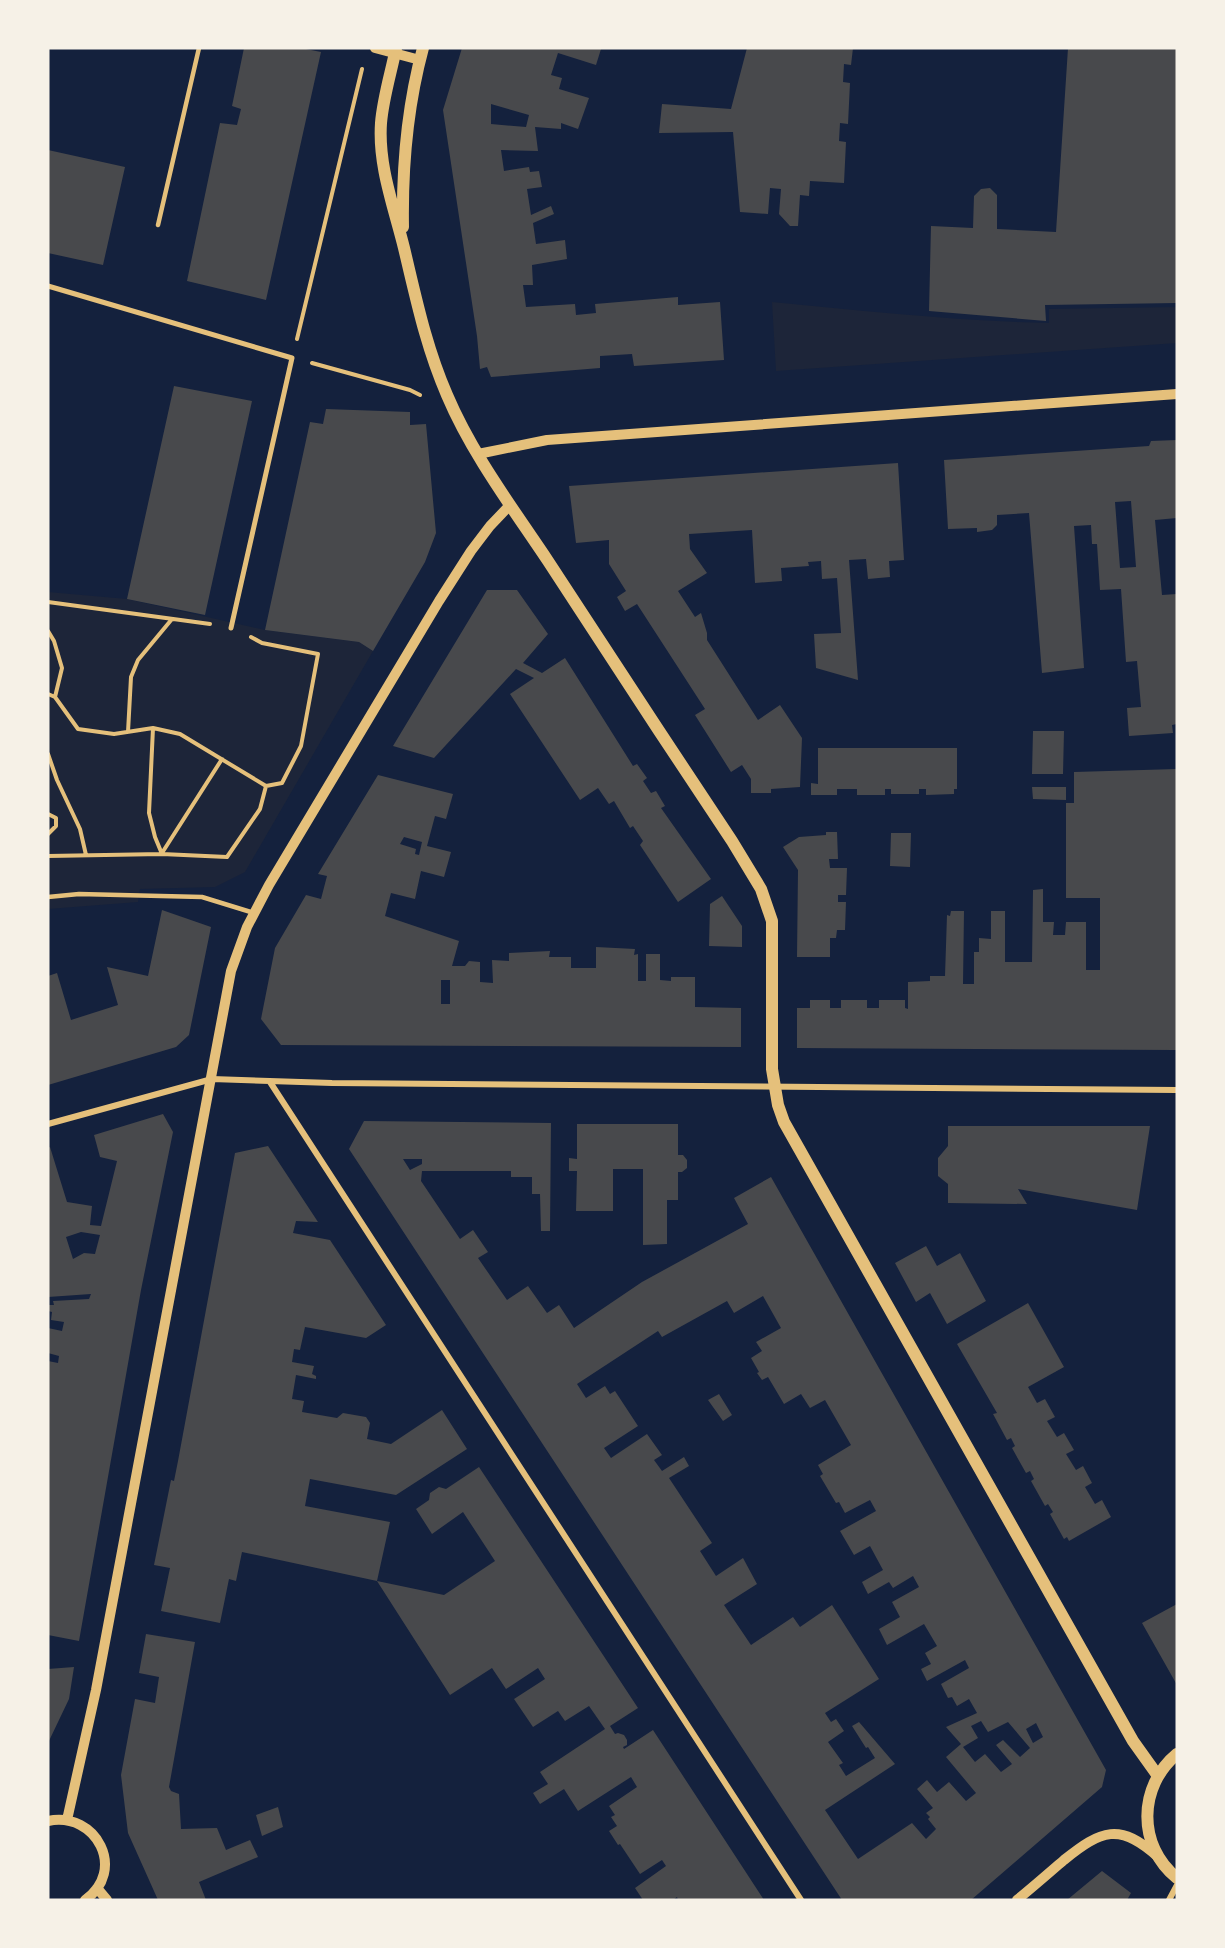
<svg xmlns="http://www.w3.org/2000/svg" width="1225" height="1948" viewBox="0 0 1225 1948" font-family="'Fira Sans',sans-serif">
<style>
.green{fill:#1d2539}
.building{fill:#48494c;fill-rule:evenodd}
.lines{fill:none;stroke-linecap:round;stroke-linejoin:round}
.path{stroke:#e5c07b;stroke-width:4}
.service{stroke:#e5c07b;stroke-width:4.5}
.pedestrian{stroke:#e5c07b;stroke-width:5}
.minor{stroke:#e5c07b;stroke-width:6}
.tertiary{stroke:#e5c07b;stroke-width:10}
.secondary{stroke:#e5c07b;stroke-width:12}
</style>
<rect width="100%" height="100%" fill="#14213d"/>
<path class="green" d="M772 302C864 311 957 321 1049 323V309L1177 307V343L776 371Z
M48 592 127 599 265 630 359 642 373 651 245 872 215 887 140 889 138 902 48 909Z"/>
<path class="building" d="M244 48H301L321 52 266 300 187 281 220 123 237 125 241 109 232 106Z
M462 48 601 49 596 65 558 53 551 75 562 78 559 89 589 98 578 129 561 123V129L535 127 538 151 501 150 504 171 529 167 530 172 539 171 542 187 527 189 531 215 551 206 554 214 533 223 536 244 565 240 567 259 532 265 533 285H523L526 307 575 304 576 315 596 313 595 304 678 297V305L720 302 724 360 634 366 632 354 600 356V368L491 377 487 367 480 369 477 336 443 110ZM491 104 529 115 526 127 491 124Z
M747 48H853L851 65 844 64 843 82 850 83 848 124 840 123 839 141 846 142 844 183 810 181 809 196 800 195 798 226H790L779 214 781 189 770 188 768 214 740 212 733 132 659 133 662 104 731 109Z
M1068 48H1177V303L1045 305 1046 321 929 311 931 226 973 228 974 196 981 189 990 188 997 195V229L1056 232Z
M48 150 125 167 103 265 48 253Z
M174 386 252 401 205 615 127 599Z
M326 409 410 412V425L426 424 436 533 425 562 373 651 359 642 265 630 310 422 323 424Z
M1177 440V518L1155 520 1162 595 1177 594V724L1172 725 1173 733 1129 736 1127 708 1141 707 1137 661 1126 662 1121 589 1100 590 1097 544H1092L1091 525 1074 526 1084 668 1042 673 1029 513 997 515V525L992 530 977 532V528L948 529 944 460 1149 446 1151 441ZM1131 501 1136 567 1120 568 1115 502Z
M898 463 904 560 889 561 890 577 868 579 866 559 849 560 858 680 816 668 814 634 841 633 837 578 822 579 821 561 808 562 809 566 781 568 782 581 755 583 752 530 689 534 690 549 707 573 678 591 695 617 701 613 707 633V640L758 720 780 705 802 738 800 787 771 789V793H751V779L742 765 731 772 695 715 705 709 637 604 625 611 617 597 626 591 609 564V540L576 543 569 486Z
M487 590H517L548 634 523 663 542 673 565 658 633 766 637 764 647 778 643 781 651 793 656 791 665 806 661 808 711 879 678 902 640 845 643 841 633 826 630 828 614 801 609 804 598 788 580 800 510 694 534 678 516 669 434 758 393 746Z
M1033 731H1064L1063 774H1032Z
M818 748H957V789H954V794L926 795V789H919V794H891V789H885V795H857V789H837V795H811V783L818 784Z
M1177 769V1050L797 1048V1008H810V1000H830V1008H841V1000H867V1008H879V1000H905V1008L908 1009V982L930 981V976H945L947 915 950 916 951 911H964L963 984H974V952H979V938L991 939V911H1005V962H1032L1033 890 1043 889V922H1054L1053 935H1065L1066 922H1086V970H1100V898H1066V803H1074V772Z
M378 775 453 794 446 819 435 816 427 846 451 852 444 877 421 871 415 899 391 893 385 916 459 941 452 966H465L469 961 480 962V982L493 983 492 960 509 961V953L550 951 549 957H571V968H596V947L635 949 634 955 638 954V981H646V954H660V980L671 981V977H695V1007L741 1008V1047L281 1045 261 1019 275 948 306 895 321 899 327 876 318 874ZM404 837 422 842 419 855 415 854 416 849 400 844ZM441 980H450V1004H441Z
M1032 787H1066V800L1033 799Z
M826 832H837L838 859H829L830 868H847L846 895H838V902H846L845 930H837L836 938H830V957H797L798 870 783 847 799 837 826 835Z
M891 833H911L910 867 890 866Z
M722 896 742 926V947L709 946 710 904Z
M162 910 211 927 189 1035 176 1047 48 1085V976L57 973 71 1020 118 1005 107 967 148 976Z
M163 1114 173 1132 141 1290 79 1641 48 1635V1361L58 1363 59 1356 48 1353V1328L62 1331 64 1322 51 1320 52 1312 48 1311V1305H54L53 1301 89 1299 91 1294 48 1297V1148L50 1147 67 1202 92 1206 90 1225 101 1226 117 1161 100 1157 94 1135ZM81 1232 100 1235 95 1254 84 1253 73 1259 66 1237Z
M364 1121 551 1123 550 1231H541L540 1194H532V1177H511V1171H422L421 1181 460 1239 473 1230 488 1252 478 1258 507 1300 528 1286 547 1313 559 1305 574 1328 642 1282 748 1224 734 1198 771 1177 1106 1770 1102 1787 971 1900H842L349 1149ZM403 1159H422V1164L410 1170ZM763 1296 781 1328 756 1342 762 1351 751 1358 759 1372 757 1373 762 1380 768 1377 784 1404 801 1394 810 1408 825 1400 851 1445 818 1465 823 1474 820 1476 836 1503 839 1502 845 1513 870 1500 876 1511 840 1531 854 1555 870 1546 883 1570 862 1582 868 1594 889 1582 893 1588 913 1576 919 1587 892 1602 900 1617 879 1629 887 1645 924 1624 937 1646 925 1653 931 1664 921 1669 927 1681 965 1660 969 1668 941 1684 948 1698 952 1697 957 1706 969 1699 977 1713 946 1727 961 1744 946 1757 976 1793 966 1801 949 1782 937 1792 927 1780 917 1789 933 1808 926 1813 930 1817 928 1819 936 1829 926 1839 912 1823 858 1859 825 1810 895 1764 859 1722 852 1726 866 1748 868 1747 875 1758 846 1776 839 1765 843 1763 828 1742 844 1731 836 1719 831 1722 825 1713 879 1679 832 1605 800 1627 793 1617 751 1645 724 1605 757 1584 743 1558 716 1576 700 1551 712 1543 669 1478 689 1466 684 1457 662 1471 654 1460 662 1455 647 1434 611 1458 604 1448 638 1426 615 1391 610 1394 605 1386 586 1398 577 1384 658 1331 662 1337 727 1301 734 1313ZM981 1721 988 1732 1008 1722 1030 1748 1020 1757 1003 1740 996 1745 1012 1764 1001 1772 985 1754 975 1762 963 1747 978 1738 971 1726ZM1036 1723 1043 1737 1033 1743 1026 1729Z
M577 1124H678V1155H683L687 1160V1168L682 1172H678V1200H667V1244L643 1245V1169H613V1211H576L577 1171H569V1158L577 1159Z
M948 1126H1150L1137 1210 1018 1189 1027 1204 948 1203V1184L938 1176V1158L948 1146Z
M268 1146 318 1222 296 1221 293 1233 330 1240 386 1325 366 1338 305 1327 300 1350 294 1349 292 1362 314 1366 312 1374 316 1376V1379L296 1375 292 1399 304 1401 302 1412 337 1418 343 1413 366 1417 370 1423 367 1439 391 1444 442 1410 467 1449 396 1495 310 1479 305 1506 390 1522 377 1581 242 1552 236 1581 229 1579 220 1623 161 1611 170 1568 154 1565 171 1480 174 1481 178 1461 235 1153Z
M926 1246 937 1266 960 1253 986 1301 947 1324 930 1293 916 1302 895 1263Z
M1028 1303 1064 1367 1028 1387 1037 1403 1045 1399 1055 1417 1047 1421 1057 1437 1064 1433 1074 1450 1066 1454 1076 1470 1083 1466 1092 1483 1085 1487 1095 1504 1102 1500 1111 1517 1069 1541 1067 1537 1064 1539 1050 1514 1053 1512 1048 1504 1045 1506 1031 1481 1034 1479 1030 1471 1026 1473 1012 1448 1015 1446 1011 1438 1007 1440 993 1414 997 1413 957 1344Z
M719 1394 732 1415 723 1421 708 1400Z
M479 1467 638 1708 610 1726 615 1734 618 1733 624 1735 627 1740V1745L623 1747 624 1749 653 1730 764 1900H678L677 1897 673 1900H643L635 1888 666 1866 662 1860 640 1874 620 1844 618 1845 609 1831 617 1826 611 1817 615 1815 609 1806 637 1787 631 1777 578 1811 564 1789 540 1804 533 1793 548 1784 540 1772 605 1729 589 1706 565 1721 558 1711 533 1727 514 1699 545 1679 538 1668 506 1689 492 1668 450 1695 377 1581 444 1595 495 1561 463 1512 432 1534 416 1509 429 1500 430 1493 439 1487 446 1489Z
M1177 1604V1685L1142 1623Z
M146 1634 195 1642 169 1787 171 1791 179 1794 181 1829 217 1828 226 1850 250 1840 258 1857 199 1882 206 1900H158L128 1833 121 1775 135 1699 155 1703 159 1677 139 1673Z
M74 1667 69 1699 48 1743V1669Z
M278 1807 283 1827 262 1836 256 1815Z
M1102 1871 1131 1893 1127 1900H1067Z"/>
<g class="lines">
<path class="path" d="M297 339 362 69
M312 363 410 390 420 395
M48 602 210 624
M48 631 54 641 62 668 55 697
M251 637 262 643 318 654 301 746 282 783 266 786
M48 694 55 697 78 729 114 734 153 728 180 734 266 786 260 809 227 857 162 854 48 856
M153 728 149 813 155 837 162 854
M128 732 131 677 138 660 172 619
M48 754 57 780 80 829 86 855
M48 814 56 818V826L48 834
M162 853 222 759"/>
<path class="service" d="M158 225 199 48
M48 897 79 894 202 897 254 913"/>
<path class="pedestrian" d="M48 286 292 358 231 628"/>
<path class="minor" d="M270 1082 801 1900
M48 1124 212 1079 332 1083 1177 1090
M1169 1900 1177 1885"/>
<path class="tertiary" d="M375 48 420 60
M478 454 547 440 1177 394
M67 1820 96 1690 231 971 247 927 269 885 439 601 471 551 490 526 510 505
M48 1821C97 1811 127 1871 85 1900
M97 1888 107 1900
M1017 1900C1033 1887 1049 1873 1064 1860 1101 1830 1120 1822 1158 1857"/>
<path class="secondary" d="M396 48C391 73 383 98 381 123 378 166 394 207 404 248 416 298 426 347 447 395 472 454 512 507 548 561 609 655 670 748 732 841L761 889 772 921V1069L778 1105 784 1122 1133 1741 1158 1776
M403 227C402 166 407 107 423 48
M1177 1754C1138 1786 1137 1846 1177 1878"/>
</g>
<rect width="1225" height="1948" fill="none" stroke="#f6f1e7" stroke-width="99"/>
</svg>
